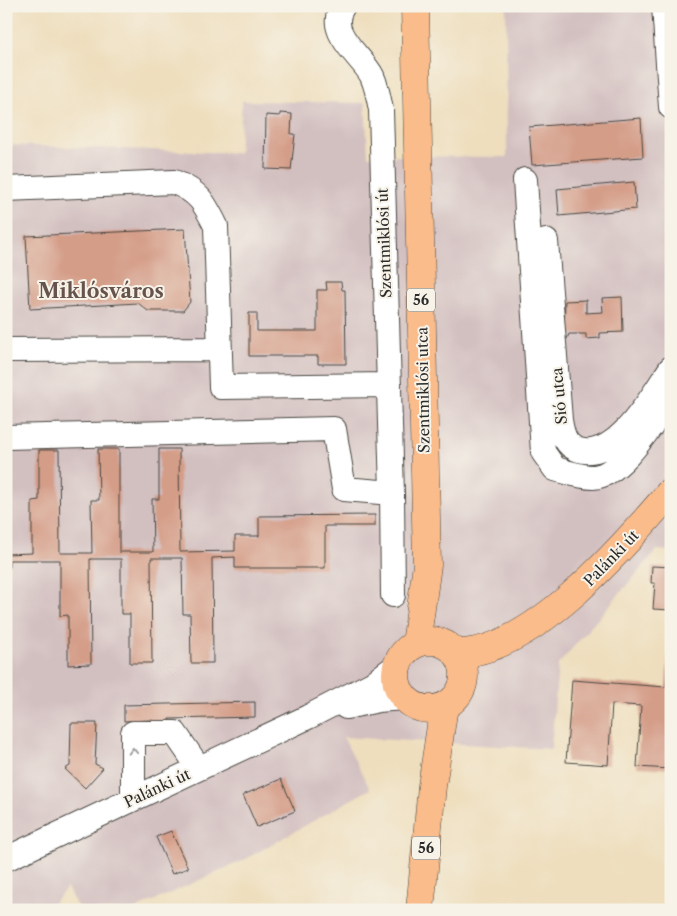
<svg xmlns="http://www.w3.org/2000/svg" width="677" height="916" viewBox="0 0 677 916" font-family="'Libre Caslon Text',serif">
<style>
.industrial{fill:#d2bfc0}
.building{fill:#d49d88}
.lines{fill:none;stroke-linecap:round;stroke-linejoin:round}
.minor-casing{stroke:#484641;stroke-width:26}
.major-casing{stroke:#484641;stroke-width:29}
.minor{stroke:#fff;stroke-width:24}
.major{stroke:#fabc8b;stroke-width:28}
.oneway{stroke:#a0a0a0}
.labels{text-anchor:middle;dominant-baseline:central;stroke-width:4;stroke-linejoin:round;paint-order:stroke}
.shield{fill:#f7f3e8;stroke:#686764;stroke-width:1}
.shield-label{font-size:14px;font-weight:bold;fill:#2b2b2b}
.street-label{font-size:15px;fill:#2b2b2b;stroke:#f7f3e8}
.district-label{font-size:20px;font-weight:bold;fill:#66534c;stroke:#f7f3e8}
</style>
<rect width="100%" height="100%" fill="#f7f3e8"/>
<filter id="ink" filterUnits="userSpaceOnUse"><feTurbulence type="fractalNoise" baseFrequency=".02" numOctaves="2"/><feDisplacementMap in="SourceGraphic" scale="10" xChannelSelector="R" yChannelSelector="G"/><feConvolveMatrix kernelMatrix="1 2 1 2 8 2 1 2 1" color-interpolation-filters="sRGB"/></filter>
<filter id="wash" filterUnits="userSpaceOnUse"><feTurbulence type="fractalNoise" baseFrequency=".0096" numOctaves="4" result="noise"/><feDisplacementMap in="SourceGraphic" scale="20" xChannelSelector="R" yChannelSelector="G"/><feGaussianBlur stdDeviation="1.12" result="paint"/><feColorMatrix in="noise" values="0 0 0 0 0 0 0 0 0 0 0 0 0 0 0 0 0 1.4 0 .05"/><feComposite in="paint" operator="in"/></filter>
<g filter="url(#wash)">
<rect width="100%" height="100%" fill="#eedebd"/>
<path class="industrial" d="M506 6H671V551L657 550 558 665 551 749 343 737 370 789 242 861 133 910H79L67 888 46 910H6V145L239 153 242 101 365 103 368 156 507 157Z"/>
<g id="blocks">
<path class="building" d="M280 113 292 114 291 134H295L291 170 265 169 266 115 280 116Z
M641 118 643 157 532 165 529 127Z
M634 182 636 209 559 216 557 189Z
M185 229 190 302 183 311H148L138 303 30 309 26 236Z
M326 282H341L342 290H345L346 364H318V356H249V313H257V331H317V290H327Z
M622 297 623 332 600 333V338L586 339V334H569L567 339H564L565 301 586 300V313L603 312 602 298Z
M98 449H119V552H153L152 499H159V449H179L180 552 235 551V536H259V516L375 515V526H325V568H235V557L212 558 213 663H191L190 614H183L182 558H151L152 663H130V614H121V559H90L91 664 68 665V615L60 616V560H9V569H6V554L32 553V501L39 500V450H59L60 553H92L91 500H99Z
M652 566 671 567V610L653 609 655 583H651Z
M669 637 671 769 637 767 641 706 612 704 608 765 566 762 572 680 666 687Z
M255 702V717L169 719 170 744 153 745 152 720 124 721V705Z
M71 723H97L95 764 103 768 85 788 65 769 70 766Z
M281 779 295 811 257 827 243 795Z
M171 831 188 868 172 874 156 837Z"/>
</g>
</g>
<g filter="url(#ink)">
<use href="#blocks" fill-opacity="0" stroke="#484641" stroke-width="1"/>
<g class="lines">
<defs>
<path id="minor" d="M343 6C324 32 362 56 372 76 377 87 379 99 381 110L392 493 393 595
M664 6 671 107
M525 180 543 452 555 469C567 472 581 477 593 477 621 477 655 419 671 398
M6 189 174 182C199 192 204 202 216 226L221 387 389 385
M546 241 560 420C562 433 565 446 579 450 617 461 653 394 671 368
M6 350 220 349
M6 437 334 429 344 489 392 493
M346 707 378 700 404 698
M133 799V733H175L199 768
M6 859 308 717 372 684 397 665"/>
<path id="major" d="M415 6 427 565 416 644
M396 675a34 34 0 1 1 68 0a34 34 0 1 1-68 0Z
M456 653C531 655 626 544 671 491
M420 910 432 786 444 706"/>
</defs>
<use href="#minor" class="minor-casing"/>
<use href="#major" class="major-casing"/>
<use href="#minor" class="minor"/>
<use href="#major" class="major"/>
</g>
<defs><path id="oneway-chevron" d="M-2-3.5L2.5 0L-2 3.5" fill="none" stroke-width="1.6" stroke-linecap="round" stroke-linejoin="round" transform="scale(1.25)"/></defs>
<use class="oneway" href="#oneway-chevron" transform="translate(133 751) rotate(-91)"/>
</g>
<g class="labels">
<g class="shield">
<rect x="407" y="288.5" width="28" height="23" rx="4"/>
<rect x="412" y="836.5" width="28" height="23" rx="4"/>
</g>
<g class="shield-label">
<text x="421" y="300">56</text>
<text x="426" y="848">56</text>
</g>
<g class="street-label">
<text transform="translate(384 243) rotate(-92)">Szentmiklósi út</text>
<text transform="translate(423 390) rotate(-91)">Szentmiklósi utca</text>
<text transform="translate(559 396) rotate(-95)">Sió utca</text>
<text transform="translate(611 558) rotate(-46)">Palánki út</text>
<text transform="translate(157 788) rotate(-25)">Palánki út</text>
</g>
<g class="district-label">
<text x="101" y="291">Miklósváros</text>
</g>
</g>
<rect width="677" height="916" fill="none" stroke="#f7f3e8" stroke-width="25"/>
</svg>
